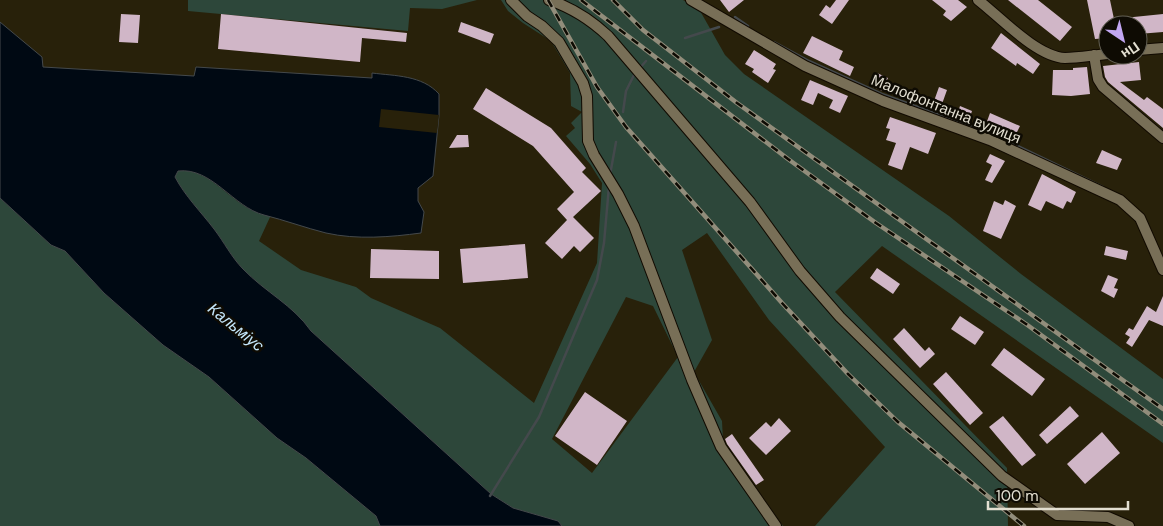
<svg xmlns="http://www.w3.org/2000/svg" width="1163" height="526" viewBox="0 0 1163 526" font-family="'DM Sans',sans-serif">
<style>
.green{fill:#2d473a;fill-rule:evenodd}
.water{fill:#000913;stroke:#44494c}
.pier{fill:#28210a}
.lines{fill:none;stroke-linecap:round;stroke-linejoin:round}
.stream{stroke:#44494c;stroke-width:2.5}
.building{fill:#d0b6c7}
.street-casing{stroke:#110a00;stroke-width:12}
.street{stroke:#786f57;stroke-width:10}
.rail-casing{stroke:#928d7b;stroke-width:4.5}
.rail{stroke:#0e0b03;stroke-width:2.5;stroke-dasharray:8;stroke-linecap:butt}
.labels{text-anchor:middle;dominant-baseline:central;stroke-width:5;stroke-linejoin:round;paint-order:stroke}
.street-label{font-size:15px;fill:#e3dfd1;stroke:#0e0b03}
.water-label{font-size:16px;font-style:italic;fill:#c5e7fb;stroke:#0e0b03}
</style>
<rect width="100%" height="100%" fill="#28210a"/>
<path class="green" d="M188 0H477L442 9 410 8 408 31 188 11Z
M501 0H683L699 9 725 55 744 74 949 216 1021 274 1163 379V443L882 246 835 292 1007 468 1008 526H815L885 447 769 320 707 233 682 250 712 340 694 372 722 421 723 441 783 526H562L558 521 513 508 491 494 311 331C292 305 265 292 243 269 232 258 224 242 214 229 201 212 185 196 175 177L178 171C215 167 235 214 271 215L259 241 301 270 356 287 371 298 440 328 534 403 597 263 602 183 590 164 566 136 575 128 571 123 582 112 571 106 570 73 551 41 523 23 508 11ZM626 297 653 306 678 357 592 473 552 439Z
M0 198 51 245 65 251 104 293 163 345 209 377 277 438 306 458 376 516 380 526H0Z"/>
<path class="water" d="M0 22 42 57 43 67 194 76 196 67 372 78V73C395 76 422 75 439 94V115L433 176 418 188V201L424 212 421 233C391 237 357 240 326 233 306 228 284 220 264 215 233 207 212 167 178 171L175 177C185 196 201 212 214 229 224 242 232 258 243 269 265 292 293 305 311 331L491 494 513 508 558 521 562 526H380L376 516 306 458 277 438 209 377 163 345 104 293 65 251 51 245 0 198Z"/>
<path class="pier" d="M381 109 439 115 437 133 379 127Z"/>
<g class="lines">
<path class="stream" d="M735 17 748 26
M685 38 719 27
M774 42 809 61 882 94 995 135 1103 187
M639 69 646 61
M623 112 626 91 635 73
M610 175 616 142
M490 496 539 417 597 280 604 243 609 186"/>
</g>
<path class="building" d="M720 0H744L729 12Z
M836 0H849L832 24 819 15 826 5 830 8Z
M932 0H958L967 7 951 21 943 15 946 11Z
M1008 0H1038L1072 27 1060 41Z
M1087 0H1110L1114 19 1163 14V32L1138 34V25H1108V38L1095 39Z
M121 14 140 15 138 43 119 42Z
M221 14 407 33 406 42 362 38 360 62 218 49Z
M461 22 494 34 490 44 458 32Z
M1001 33 1040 64 1033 74 1017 63 1016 66 991 48Z
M812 36 843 51 839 60 854 67 850 76 803 53Z
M754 50 776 64 773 69 776 70 768 83 752 72 754 69 745 64Z
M1139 62 1141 80 1120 82 1144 100 1147 97 1163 109V128L1108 82 1105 77 1103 66Z
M1087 67 1090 94 1071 96 1052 95 1053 70H1073V68Z
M877 73 888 78 882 91 871 86Z
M810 80 848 96 840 113 829 108 833 100 818 93 813 105 801 100Z
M939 87 947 90 942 104 934 101Z
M486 88 551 128 586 168 582 172 601 191 573 217 594 238 580 252 574 246 562 259 545 243 567 220 557 209 574 192 533 146 473 109Z
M960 106 972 111 968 123 956 118Z
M990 113 1020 126 1013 140 985 127Z
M890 117 936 133 928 154 910 147 902 170 888 165 896 143 886 140 890 129 886 128Z
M457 135H468L469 147 449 148Z
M1102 150 1122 159 1117 170 1096 163Z
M990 154 1005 161 992 183 985 180 992 165 986 162Z
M1042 174 1076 192 1071 203 1067 201 1063 209 1046 201 1041 211 1028 205Z
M1005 200 1016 206 1001 239 983 231 994 201 1003 205Z
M525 244 528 278 463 283 460 249Z
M1106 246 1128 251 1126 260 1104 255Z
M371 249 439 251V279L370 278Z
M877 268 900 284 893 294 870 278Z
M1108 275 1118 279 1114 288 1118 289 1114 298 1101 291Z
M1163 296V326L1149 320 1132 347 1126 343 1130 337 1125 334 1129 328 1133 330 1147 306 1156 312Z
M960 316 984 332 975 345 951 329Z
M904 328 925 351 929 347 935 354 920 368 893 339Z
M1004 348 1045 379 1032 396 991 365Z
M946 372 983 413 970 425 933 384Z
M585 392 627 421 597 465 555 436Z
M1070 406 1079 416 1047 444 1039 435Z
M1003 416 1036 455 1022 466 989 427Z
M779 418 791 431 766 455 749 438 766 422 771 427Z
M1102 432 1120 453 1085 484 1067 464Z
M732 434 764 480 756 485 727 444 725 439Z"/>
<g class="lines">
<defs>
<path id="street" d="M511 0 527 16 542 26 559 42 583 83 587 96 588 141 594 155 618 194 634 226 692 380 721 447 776 526
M549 0C573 8 590 19 608 36L750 202 800 271 840 317 1002 476 1057 515 1108 517 1129 526
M691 0 805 66 883 101 990 140 1120 200 1140 218 1163 270
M978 0C1000 17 1037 57 1065 58 1079 58 1094 55 1108 54
M1138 50 1163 48
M1094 55 1098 79 1103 87 1163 138"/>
</defs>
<use href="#street" class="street-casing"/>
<use href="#street" class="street"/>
<defs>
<path id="rail" d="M548 0 597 87 626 127 782 303 848 374 898 422 1024 526
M581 0 788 159 876 223 1026 324 1163 424
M613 0 643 30 737 103 1163 409"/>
</defs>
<use href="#rail" class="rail-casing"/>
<use href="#rail" class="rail"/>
</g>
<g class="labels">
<g class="street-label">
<text transform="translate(946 109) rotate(22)">Малофонтанна вулиця</text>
</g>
<g class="water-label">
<text transform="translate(236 327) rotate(39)">Кальміус</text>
</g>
</g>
<g transform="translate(1123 40) rotate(145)"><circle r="24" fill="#0e0b03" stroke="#636055"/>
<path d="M0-4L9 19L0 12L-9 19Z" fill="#c2a7f2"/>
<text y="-8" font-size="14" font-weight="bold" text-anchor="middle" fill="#e3dfd1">Пн</text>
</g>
<path d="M988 501v8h140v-8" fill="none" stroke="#e3dfd1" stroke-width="2.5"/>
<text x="996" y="501" font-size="15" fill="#e3dfd1" stroke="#0e0b03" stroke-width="4" paint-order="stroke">100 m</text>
</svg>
